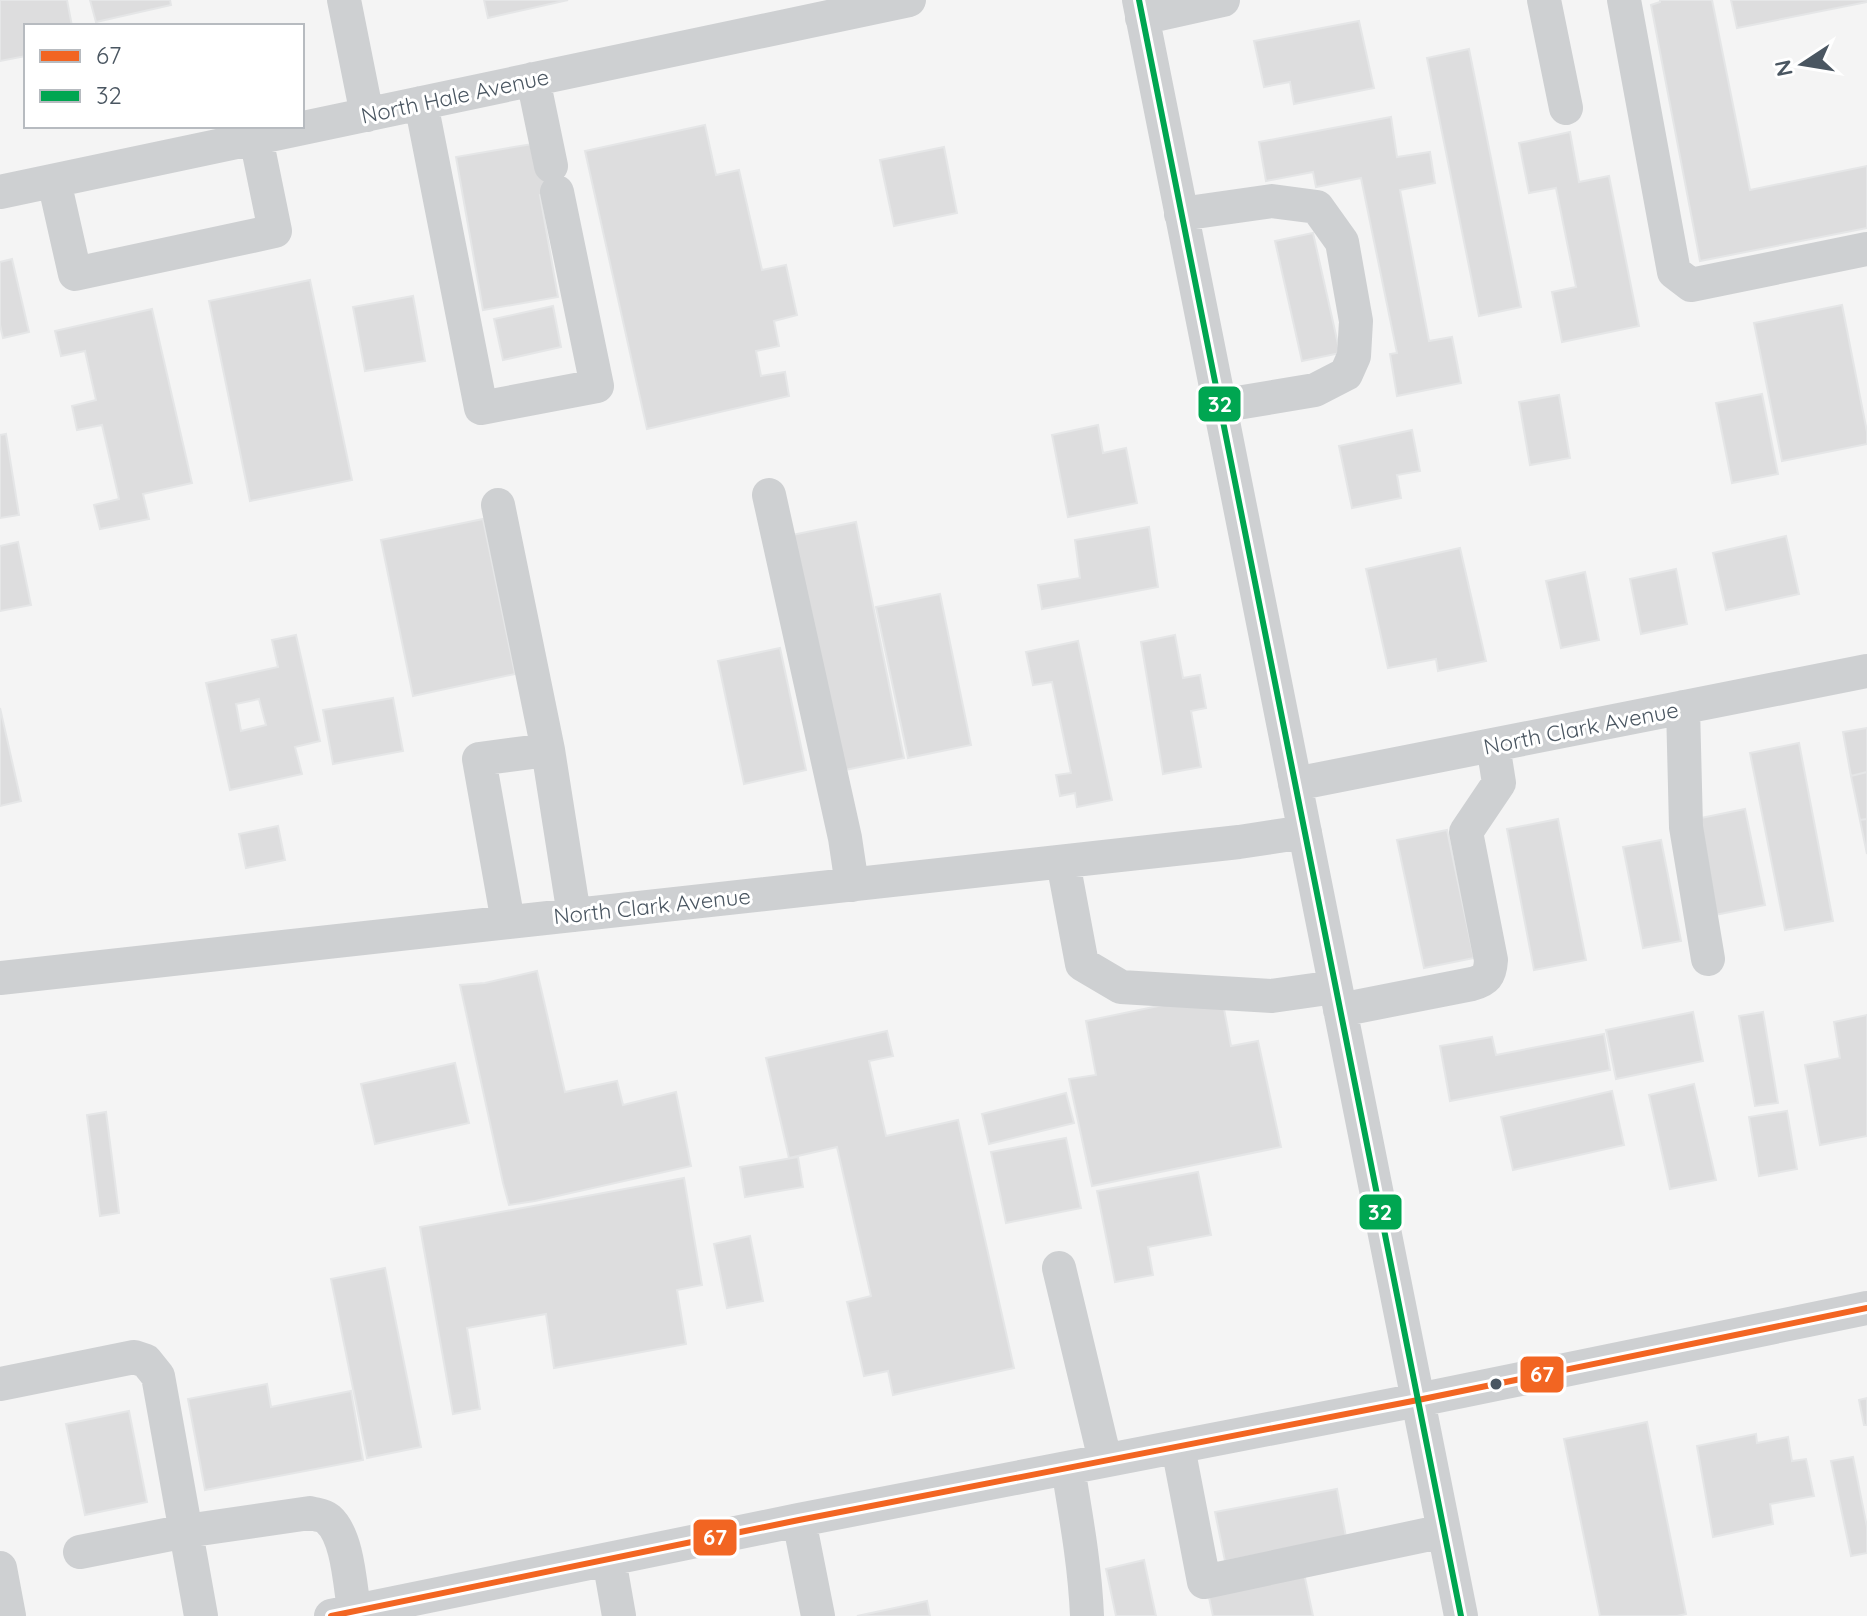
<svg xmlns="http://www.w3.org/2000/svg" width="1867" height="1616" viewBox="0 0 1867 1616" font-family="Quicksand,sans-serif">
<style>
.building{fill:#ddddde;stroke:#e5e6e7;stroke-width:2;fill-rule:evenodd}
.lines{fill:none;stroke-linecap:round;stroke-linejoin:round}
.minor{stroke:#ced0d2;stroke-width:34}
.bus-1-casing{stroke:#fff;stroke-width:12}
.bus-2-casing{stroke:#fff;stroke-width:12}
.bus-1{stroke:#f26522;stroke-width:6}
.bus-2{stroke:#00a651;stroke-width:6}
.bus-dot{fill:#4a5661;stroke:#fff;stroke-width:3}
.labels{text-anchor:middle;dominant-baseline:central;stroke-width:6;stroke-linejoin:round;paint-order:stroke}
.street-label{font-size:22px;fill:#4a5661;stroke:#fff}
.line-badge{stroke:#fff;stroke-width:3}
.badge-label{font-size:22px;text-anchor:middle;font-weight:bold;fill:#fff}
</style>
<rect width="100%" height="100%" fill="#f4f4f4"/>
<path class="building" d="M0 0H67L72 26H26V56L0 61Z
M90 0H170L171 5 96 22Z
M484 0H568L488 18Z
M1660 0H1712L1750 190 1867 166V228L1700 261 1651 5 1660 2Z
M1731 0H1867V2L1737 28Z
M1359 21 1374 88 1294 104 1290 82 1264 87 1254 41Z
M1469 49 1521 307 1479 316 1427 58Z
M1391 117 1397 157 1430 152 1435 183 1400 190 1429 341 1452 337 1461 383 1397 396 1390 354 1397 353 1361 178 1316 187 1313 172 1266 181 1259 142Z
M705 125 716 175 739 170 762 270 786 265 797 315 774 321 779 346 756 351 761 376 785 372 789 396 647 429 585 151Z
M1570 132 1579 182 1609 176 1639 326 1562 342 1552 292 1576 287 1556 188 1529 193 1519 143Z
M532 144 566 190 540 195 558 297 483 310 456 157Z
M944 147 957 213 894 226 880 160Z
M1313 233 1340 353 1302 361 1275 241Z
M12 259 29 332 3 338 0 325V262Z
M310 280 352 480 250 501 209 301Z
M413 296 425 361 365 371 353 307Z
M1842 305 1867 432V444L1782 461 1754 323Z
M553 306 561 347 503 360 494 319Z
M152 309 192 483 143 494 149 519 100 529 94 505 119 499 102 425 77 430 72 406 96 400 85 351 61 356 55 331Z
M1762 394 1778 474 1732 483 1716 403Z
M1559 395 1570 458 1530 465 1519 402Z
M1098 425 1103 453 1126 448 1137 503 1068 517 1052 435Z
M1412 430 1420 471 1397 475 1401 498 1352 508 1339 446Z
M6 434 19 515 0 518V435Z
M483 519 515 674 413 696 381 540Z
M856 522 904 758 840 771 792 535Z
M1149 527 1158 587 1042 609 1038 585 1080 578 1075 540Z
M1786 536 1799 594 1726 610 1713 553Z
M18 542 31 605 0 611V546Z
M1460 548 1486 661 1438 671 1436 659 1388 668 1366 569Z
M1676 569 1687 624 1641 634 1630 579Z
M1585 572 1599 640 1561 648 1546 581Z
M940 594 971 745 908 758 876 607Z
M296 635 320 741 295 747 302 774 230 790 206 683 278 667 272 640ZM259 699 266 725 241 731 236 704Z
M1175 635 1183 678 1200 675 1206 708 1191 711 1201 767 1163 774 1141 642Z
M1078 641 1112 800 1077 807 1075 793 1060 796 1056 775 1071 773 1052 682 1033 685 1026 652Z
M780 648 806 770 744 784 718 661Z
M393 698 403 751 333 764 323 710Z
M0 708 21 801 0 806Z
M1867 728V772L1851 776 1843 732Z
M1799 743 1833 921 1785 930 1750 753Z
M1867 772V819L1860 820 1851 776Z
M1745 809 1765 905 1715 915 1696 819Z
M1558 819 1586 960 1534 970 1507 829Z
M1867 819V854L1860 820Z
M278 826 285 860 246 868 239 834Z
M1447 830 1474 958 1424 968 1397 840Z
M1661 840 1681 941 1643 948 1623 847Z
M537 971 565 1092 617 1081 623 1105 676 1092 691 1166 535 1201 509 1205 503 1183 460 985 485 983Z
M1221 993 1231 1046 1258 1041 1281 1147 1092 1186 1069 1079 1096 1075 1086 1021Z
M1693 1012 1703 1061 1616 1079 1606 1030Z
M1763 1012 1778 1103 1755 1106 1739 1016Z
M1867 1015V1136L1820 1145 1805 1065 1840 1058 1834 1022Z
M887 1031 893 1056 869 1061 886 1136 958 1120 1014 1368 893 1395 888 1371 864 1376 847 1302 871 1296 837 1147 789 1158 766 1058Z
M1604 1034 1610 1070 1450 1101 1440 1046 1492 1037 1496 1055Z
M455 1063 469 1123 375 1144 361 1084Z
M1694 1084 1716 1180 1670 1189 1649 1095Z
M1612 1091 1624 1145 1513 1170 1501 1117Z
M1066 1093 1074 1123 989 1144 982 1114Z
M1787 1111 1797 1169 1759 1176 1749 1117Z
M106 1112 119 1213 100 1216 87 1115Z
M1066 1138 1081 1208 1006 1223 991 1152Z
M798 1157 803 1187 745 1197 740 1167Z
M1198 1172 1211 1235 1148 1247 1153 1275 1115 1282 1097 1191Z
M684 1178 702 1285 677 1290 686 1344 554 1368 546 1314 467 1328 480 1409 453 1414 420 1227Z
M750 1236 763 1301 727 1308 714 1244Z
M385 1268 421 1447 367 1458 331 1279Z
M267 1384 271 1407 351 1391 363 1460 205 1490 188 1399Z
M1867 1398V1425H1864L1859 1400Z
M129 1411 147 1502 85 1515 66 1424Z
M1647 1422 1686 1614 1677 1616H1600L1564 1439Z
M1756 1434 1757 1443 1788 1437 1792 1461 1806 1459 1814 1496 1770 1504 1773 1524 1713 1537 1697 1446Z
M1853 1457 1867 1527V1553L1851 1556 1831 1461Z
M1337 1489 1346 1537 1225 1561 1215 1512Z
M1144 1560 1156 1616H1116L1106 1569Z
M1304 1573 1313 1616H1213L1208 1593Z
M927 1601 930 1616H857L904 1606Z"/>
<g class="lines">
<path class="minor" d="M344 0 367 115
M1139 0 1461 1616
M1544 0 1566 108
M1624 0 1674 272 1691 285 1867 249
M1142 18 1223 0
M533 79 551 166
M421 103 481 408 597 386 557 192
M54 181 75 274 275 231 256 138
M0 192 909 0
M1181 214 1272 201 1317 207 1342 242 1356 321 1354 356 1346 374 1315 390 1219 406
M769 495 845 838 852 885
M498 505 548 750 574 915
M1683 707 1686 827 1708 959
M1295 784 1867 671
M1063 862 1082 964 1121 987 1272 996 1335 987
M508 922 479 759 548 750
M0 978 1239 842 1305 832
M1340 1010 1472 984C1486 980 1490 976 1491 960L1466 832 1499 783 1493 745
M1059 1268 1105 1460
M0 1384 134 1357 146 1361 158 1376 201 1616
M1178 1447 1204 1582 1444 1531
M1068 1468C1076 1517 1085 1566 1087 1616
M799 1520 818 1616
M80 1552 186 1531 310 1513C317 1515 323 1515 328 1519 349 1537 350 1589 355 1616
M609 1559 619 1616
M0 1568 9 1616
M331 1616 799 1520 1418 1400 1867 1308"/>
<defs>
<path id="bus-1" d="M331 1616 799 1520 1418 1400 1867 1308"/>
<path id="bus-2" d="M1139 0 1461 1616"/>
</defs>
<use href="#bus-1" class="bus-1-casing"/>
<use href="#bus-2" class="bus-2-casing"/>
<use href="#bus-1" class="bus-1"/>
<use href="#bus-2" class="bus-2"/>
</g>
<circle class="bus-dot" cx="1496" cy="1384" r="7"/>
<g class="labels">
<g class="street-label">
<text transform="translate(455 96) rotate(-12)">North Hale Avenue</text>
<text transform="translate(1581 728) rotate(-11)">North Clark Avenue</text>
<text transform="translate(652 906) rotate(-6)">North Clark Avenue</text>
</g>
</g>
<g class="line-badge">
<rect x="1197" y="385" width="45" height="38" rx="8" fill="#00a651"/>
<rect x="1358" y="1193" width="45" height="38" rx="8" fill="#00a651"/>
<rect x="1519" y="1355" width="46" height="39" rx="8" fill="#f26522"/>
<rect x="692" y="1518" width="46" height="39" rx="8" fill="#f26522"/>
</g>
<g class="badge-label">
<text x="1220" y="412">32</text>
<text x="1380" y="1220">32</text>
<text x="1542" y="1382">67</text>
<text x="715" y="1545">67</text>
</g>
<rect x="24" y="24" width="280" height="104" fill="#ffffff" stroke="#b7bbc0" stroke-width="2"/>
<rect x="40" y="50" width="40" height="12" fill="#f26522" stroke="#b7bbc0" stroke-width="2"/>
<text x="96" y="64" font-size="24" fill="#4a5661">67</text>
<rect x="40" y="90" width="40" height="12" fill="#00a651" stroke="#b7bbc0" stroke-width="2"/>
<text x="96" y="104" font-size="24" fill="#4a5661">32</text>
<g transform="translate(1803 64) rotate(258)" stroke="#ffffff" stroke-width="6" paint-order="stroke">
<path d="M0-6L14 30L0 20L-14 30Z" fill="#4a5661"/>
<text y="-12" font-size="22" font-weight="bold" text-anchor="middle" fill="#4a5661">N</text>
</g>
</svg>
